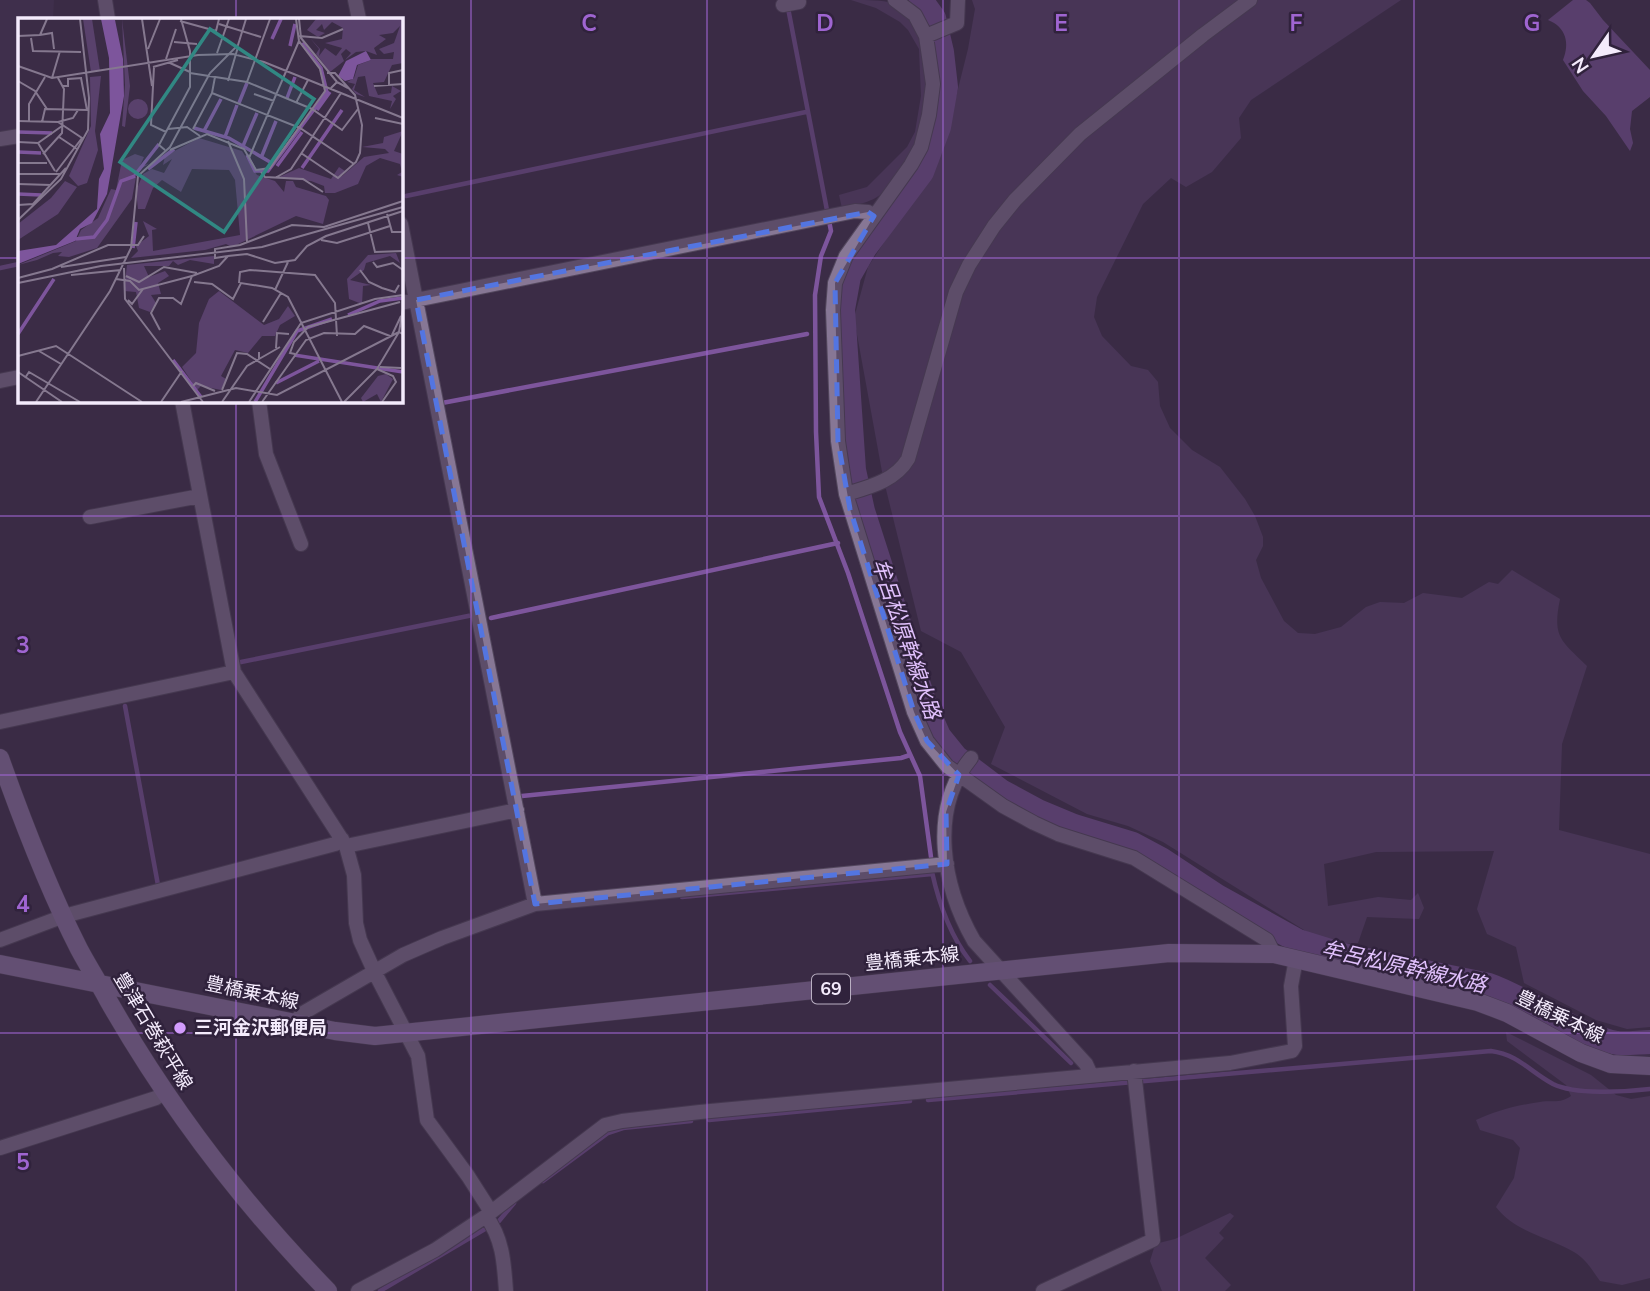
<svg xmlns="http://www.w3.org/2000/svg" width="1650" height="1291" viewBox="0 0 1650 1291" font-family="'Nunito Sans','Noto Sans JP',sans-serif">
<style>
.built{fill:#453454}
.green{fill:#59416c}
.water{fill:#7d559c}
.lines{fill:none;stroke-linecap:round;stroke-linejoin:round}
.stream{stroke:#7d559c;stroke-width:4.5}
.river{stroke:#7d559c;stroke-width:24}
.minor-casing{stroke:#54485e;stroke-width:16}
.major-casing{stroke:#54485e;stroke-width:19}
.minor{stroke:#877795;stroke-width:14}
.major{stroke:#967bac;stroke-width:18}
.marked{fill:none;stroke:#5375e1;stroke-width:5;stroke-dasharray:14 9;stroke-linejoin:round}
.grid{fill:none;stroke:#9f65d1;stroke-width:2;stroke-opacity:0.55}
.poi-dot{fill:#d29cfd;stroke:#30223c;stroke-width:2.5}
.labels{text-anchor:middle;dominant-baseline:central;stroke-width:5;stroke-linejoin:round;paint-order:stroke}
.shield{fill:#30223c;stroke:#b9afc2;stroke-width:2}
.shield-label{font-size:18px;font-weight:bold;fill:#f4ebfc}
.street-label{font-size:19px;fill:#f4ebfc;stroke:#30223c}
.poi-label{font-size:19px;font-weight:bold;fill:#f4ebfc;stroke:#30223c;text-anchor:start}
.water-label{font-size:21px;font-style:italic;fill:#e1c1fd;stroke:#30223c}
.inset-river{fill:none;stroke:#7d559c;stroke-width:3.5}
.inset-road{fill:none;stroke:#85788f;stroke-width:2}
.view{fill:#318883;fill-opacity:0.15;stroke:#318883;stroke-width:3.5}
.inset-edge{fill:none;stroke:#f4ebfc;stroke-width:3.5}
.grid-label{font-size:23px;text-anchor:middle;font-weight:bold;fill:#9f65d1;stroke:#30223c;stroke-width:5;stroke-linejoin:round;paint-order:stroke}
</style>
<rect width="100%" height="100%" fill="#3b2c46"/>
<path class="built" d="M0 0H54L53 19H19V133L0 135Z
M1650 1032V1056H1627L1606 1045 1629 1046V1034Z"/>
<path class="green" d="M851 0C862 0 877 0 888 2 938 21 932 110 912 150 906 163 895 179 885 190 874 203 857 204 842 208L839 195 867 187 907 147 915 132 921 96 919 49 908 30 900 22 876 8Z
M972 0H1401L1251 100 1239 118 1241 138 1212 172 1186 187 1171 178 1143 204 1097 297 1094 317 1102 336 1131 366 1148 370 1158 382 1160 406 1170 428 1192 450 1220 467 1245 499 1255 516 1263 537V546L1256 560 1261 578 1284 621 1298 633 1315 634 1341 627 1366 607 1380 602 1404 603 1423 593 1462 598 1489 582 1498 584 1512 570 1560 599C1552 638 1561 640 1587 666L1562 744 1559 830 1650 854V1027L1627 1029 1596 1020 1524 983 1516 947 1487 934 1477 909 1494 851 1376 852 1324 864 1328 906 1378 897 1411 900 1418 893 1424 908 1419 919 1367 917 1358 943 1341 944 1312 935 1163 842 1128 826 1087 814 991 764 1005 727 961 652 921 631 883 477 854 318 868 267 942 153 968 49 975 9Z
M1506 1032 1591 1075 1616 1095 1631 1099 1650 1096V1278L1622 1285 1600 1281C1592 1270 1586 1259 1574 1252 1548 1237 1515 1232 1496 1207L1514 1178 1520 1148 1513 1140 1480 1130 1476 1120C1495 1111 1518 1105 1540 1102 1552 1100 1560 1104 1571 1096L1566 1085 1507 1041Z
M1230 1213 1234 1216 1219 1233 1224 1238 1205 1258 1231 1285 1225 1291H1162L1150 1261 1154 1248 1159 1243 1175 1239Z"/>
<path class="water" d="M1573 0H1586L1590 3 1603 20 1650 70V97L1632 111 1630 129 1633 143 1630 151 1606 116 1583 91 1563 60C1570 43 1566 27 1548 20Z"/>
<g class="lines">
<path class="stream" d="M788 8 831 231 821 256 815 295 816 432 819 497 848 573 900 732 920 776 931 857
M406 196 806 112
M0 268 19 264
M442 403 807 334
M491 618 838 543
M241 662 473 615
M125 706 158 885
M522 796 901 758 910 755
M932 872C939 904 950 935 970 961
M682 897 932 874
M990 985 1071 1063
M928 1100 1491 1051C1519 1055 1529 1071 1553 1084 1575 1095 1625 1092 1650 1089
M709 1120 910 1101
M543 1181 608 1133 623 1128 691 1121
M499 1221 514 1203
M380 1291 485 1229"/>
<path class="river" d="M921 0 934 18 942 52 946 87 939 127 922 172 865 248 849 276 843 309 854 470 863 511 925 704 939 736 956 757 1001 791 1038 811 1074 826 1133 844 1161 859 1217 896 1298 941 1343 955 1489 985C1529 999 1579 1037 1617 1043 1628 1044 1640 1042 1650 1042"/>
<defs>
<path id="minor" d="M105 0 108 19
M355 0 359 19
M895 0 915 15 926 36 933 84 929 115 921 147 911 165 846 256 835 283 833 310 838 441 846 494 914 712 927 741 947 766 1003 806 1034 823 1058 834 1134 858 1267 940 1274 954
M783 5 799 2 798 0
M926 36 957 23 958 0
M0 139 19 136
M401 224 535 904
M401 303 855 211 868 212 874 216
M0 381 19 377
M182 401 234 672 346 846 354 875 356 923 360 940 375 973 418 1056 427 1120 468 1176 491 1212
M259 401 266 454 301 544
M846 494C869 487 895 481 908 459L956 292 969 265 994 226 1015 200 1080 134 1203 35 1250 0
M90 517 200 496
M0 722 234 672
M971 758C928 810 943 887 974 941L1086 1064 1091 1075
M346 846 517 810
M0 940 64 916 335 844 342 839
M294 1023 303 1013 403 955 442 938 535 904 947 864
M0 1148 156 1098 165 1092
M486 1216C503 1239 504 1263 506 1291
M358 1291 435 1250 486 1216 605 1125 622 1121 700 1112 1230 1063 1292 1051 1295 1046 1291 986 1296 959
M1043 1291 1153 1240 1134 1071"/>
<path id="major" d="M0 758C23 823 48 888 79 949 88 966 99 983 108 1000 169 1107 242 1203 328 1291
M0 964 335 1031 375 1036 1169 953 1274 954 1478 1002 1507 1013 1581 1053 1611 1064 1650 1066"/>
</defs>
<use href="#minor" class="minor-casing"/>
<use href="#major" class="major-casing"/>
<use href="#minor" class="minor"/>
<use href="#major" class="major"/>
</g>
<path d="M0 0H1650V1291H0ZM868 212 874 216 835 283 838 441 850 509 914 712 927 741 959 775 946 812 947 864 535 904 416 300Z" fill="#3b2c46" fill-opacity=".55" fill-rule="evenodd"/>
<path class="marked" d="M868 212 874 216 835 283 838 441 850 509 914 712 927 741 959 775 946 812 947 864 535 904 416 300Z"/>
<path class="grid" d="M236 0V19M471 0V1291M707 0V1291M943 0V1291M1179 0V1291M1414 0V1291M0 258H19M401 258H1650M236 401V1291M0 516H1650M0 775H1650M0 1033H1650"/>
<circle class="poi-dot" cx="180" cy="1028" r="7"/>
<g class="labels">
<rect class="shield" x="812" y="974.5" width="38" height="29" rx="5"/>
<g class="shield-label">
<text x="831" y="989">69</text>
</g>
<g class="street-label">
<text transform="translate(912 959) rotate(-6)">豊橋乗本線</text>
<text transform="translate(252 993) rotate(12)">豊橋乗本線</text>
<text transform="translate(1560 1017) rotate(26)">豊橋乗本線</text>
<text transform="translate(153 1031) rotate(59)">豊津石巻萩平線</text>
</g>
<g class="poi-label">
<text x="194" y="1028">三河金沢郵便局</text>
</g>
<g class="water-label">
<text transform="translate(906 639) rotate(71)">牟呂松原幹線水路</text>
<text transform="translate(1404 967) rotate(13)">牟呂松原幹線水路</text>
</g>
</g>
<g transform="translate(18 18)">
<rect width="385" height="385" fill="#3b2c46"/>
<path d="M65 1H74L82 53 73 54ZM104 1 112 68 107 109 104 108 107 67ZM298 1H385V45L374 47 366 64 355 65 360 77 373 75 374 68 383 73 375 78 378 81 372 91 374 83 351 78 347 58 340 59 336 72 347 79 338 76 334 71 337 66 329 64 336 60 340 47 353 42 352 35 353 41H375L376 34 366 36 361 31 376 25 382 8 375 15 361 17 368 21 356 30 359 37 348 33 338 34 327 42 333 35 328 31 323 36 326 43 312 54 298 36 301 31 292 20 302 31 301 38 307 30 318 38 324 30 307 25 324 21 325 10 314 4 306 12 304 6 298 12 307 15 300 19 289 12ZM83 58 77 113 80 132 69 165 60 168 51 158 73 108 72 59ZM110 91a10 10 0 1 1 20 0a10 10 0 1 1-20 0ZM385 113 376 133 385 136V159L379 157 384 154 382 146 362 140 348 148 340 166 317 175H307L306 168 293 163 259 160 281 150 313 161 321 149 327 153 323 159 346 139 371 135 367 131 344 129 365 125 366 119ZM181 120 224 133 239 157 257 163 266 174 268 163H275L278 169 308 178 311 182 305 206 278 198 214 229 208 226 187 232 113 240 120 233 118 228 131 218 125 203 139 211 134 212 135 233 222 217 217 162 211 152 174 151 163 174 144 162 135 170 127 191H120L118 173 125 156 134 151 146 155 154 141 145 147 147 138ZM117 136 126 139 122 148 131 146 119 153 114 181 79 230 51 239 40 238 44 234 35 235 19 242 0 247 58 223 63 212 80 200 93 171 98 172 104 142ZM47 163 59 169 40 196 0 222V206L33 180ZM378 235 382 245 372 238 348 245 346 252 332 262 353 267 345 268 344 286 331 281 329 261 350 237ZM196 238V246L172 242 160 247 155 243 151 248H126L131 259 147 253 151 258 140 265 143 276 133 277 138 285 132 294 121 290 118 274 106 273 109 247ZM201 273 246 307 261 301 270 288 277 298 262 307 257 318H244L230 335 217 332 203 358 208 361 203 372 183 368 179 372 164 349 178 335 181 305 191 281ZM368 356 375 361 363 384 359 376 345 384 343 380 360 358Z" fill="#59416c"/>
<path d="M83 1 97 2 105 41 106 78 89 176 74 205 62 211 57 223 0 246V233L38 227 79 191 81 161 86 151 82 116 92 95 91 40ZM348 33 353 42 339 47 335 61 327 63 320 58 328 43Z" fill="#7d559c"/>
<path class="inset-river" d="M254 21 263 1M272 28 277 6M269 80 277 59M221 85 229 65M299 92 312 74M176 110 211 120 252 144M186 113 203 81M0 114 34 115M207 119 219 87M225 128 239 95M0 134 23 135M229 137 237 153H250L309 74 303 50 284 25M243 140 258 103M259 148 284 114M284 150 324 92M130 151 156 131M117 157 141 126M0 176 23 177M57 221 76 219 89 202 103 163 117 158M115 230 118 204M330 297 362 283 385 280M0 316 36 261M276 337 385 354M155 342 183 379M258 365 301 343M237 384 279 313 314 301"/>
<path class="inset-road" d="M29 1 22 17 34 15 36 31M124 1 134 68M281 1 283 20 319 64M162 3 198 13 201 1M201 6 243 19M0 18 22 17M281 18 304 20 325 11M13 20 15 33 63 34M156 24 179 26M130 31 142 1M199 35 211 1M148 41 158 11M152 45 172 54M0 48 34 60 180 37 215 36 246 44 385 100M135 49 160 42M136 49 133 107 148 114M172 55 229 64 294 91 324 112 340 91M34 60 42 33M0 63 17 73 29 91M210 63 220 29M229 64 252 1M371 67V55L385 52M45 68H50V61L64 60M356 68 385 66M313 70 319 64 330 70M194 75 282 110 336 146M236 76 256 83M278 85 290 62M357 100 385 106M0 103 40 104 55 100 60 92M11 103V86L27 59M24 104 27 91 69 92 63 60M150 111 169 109 182 118M175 111 194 75 197 59M41 119 59 131M210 123 226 161 229 225M0 124 20 125 44 108M20 125 37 153M147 132 141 127 172 69V33L163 1M152 132 189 116 226 131 238 152 252 150 307 73 302 51 281 23 278 1M283 135 320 160 338 144 342 135 344 107 337 77 317 55H309M25 136 44 115 46 71 40 60M231 140 281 23M0 145H29M38 154 64 120 40 104M243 154 247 159 285 161 305 174M0 156H42M257 160 273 151 323 75M0 166 33 167M0 187 15 186 48 150M369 196 374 214H385M0 202 43 161 70 112 71 80 62 1M350 205 357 234 385 233M303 222 319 225 372 208M210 238 197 240V231L222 227 274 207 306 209 385 183M355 244 359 249 375 245 385 252M43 249 108 239M106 250 107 281 185 384M342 252 351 264 364 270 377 274 381 267M53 257 103 252M108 258 121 264 146 249 179 255M0 260 34 251 90 227H120L126 218M98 261 112 263 121 272 174 258M176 264 194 266 215 281 223 265 254 270 270 279 324 384M0 265 83 248 244 229 385 189M221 265 222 254 232 252 297 257 317 285 319 318M257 272 270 244M110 282 114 286 125 271M245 304 263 275M142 312 133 295 141 280H155L163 286 174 258 201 248 210 238 229 236 257 245 277 242 289 228 308 218 385 193M374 317 383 298M258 330 259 315 271 316M21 333 43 346M277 336 272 335 276 324 290 309 382 284M0 338 38 328 124 384M241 341 262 329M362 349 383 350M359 351 375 358 378 364 364 384M0 354 44 384M7 360 11 354 62 384M175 368 178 365 197 373M204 372 219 335 229 336 252 351M18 384 92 273 113 230 120 158 152 129 192 55 220 27 228 1M143 384 164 353M163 384 218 370 259 377 381 314 385 291M204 384 229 348 241 341V334M231 384 283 305 357 281 385 277M244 384 288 322 306 315 337 316 346 308 372 318M326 384 359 351 381 314 385 316"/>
<path class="view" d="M192 11 296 81 206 214 102 144Z"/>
<rect width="385" height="385" class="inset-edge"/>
</g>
<g class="grid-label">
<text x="589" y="31">C</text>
<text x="825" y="31">D</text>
<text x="1061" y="31">E</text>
<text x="1296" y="31">F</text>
<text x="1532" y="31">G</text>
<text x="23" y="653">3</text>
<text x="23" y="912">4</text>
<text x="23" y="1170">5</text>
</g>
<g transform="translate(1594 56) rotate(236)" stroke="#30223c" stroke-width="5" paint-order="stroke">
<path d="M0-5L12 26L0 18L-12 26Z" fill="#f4ebfc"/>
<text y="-10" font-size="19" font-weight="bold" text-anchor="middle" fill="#f4ebfc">N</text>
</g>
</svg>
